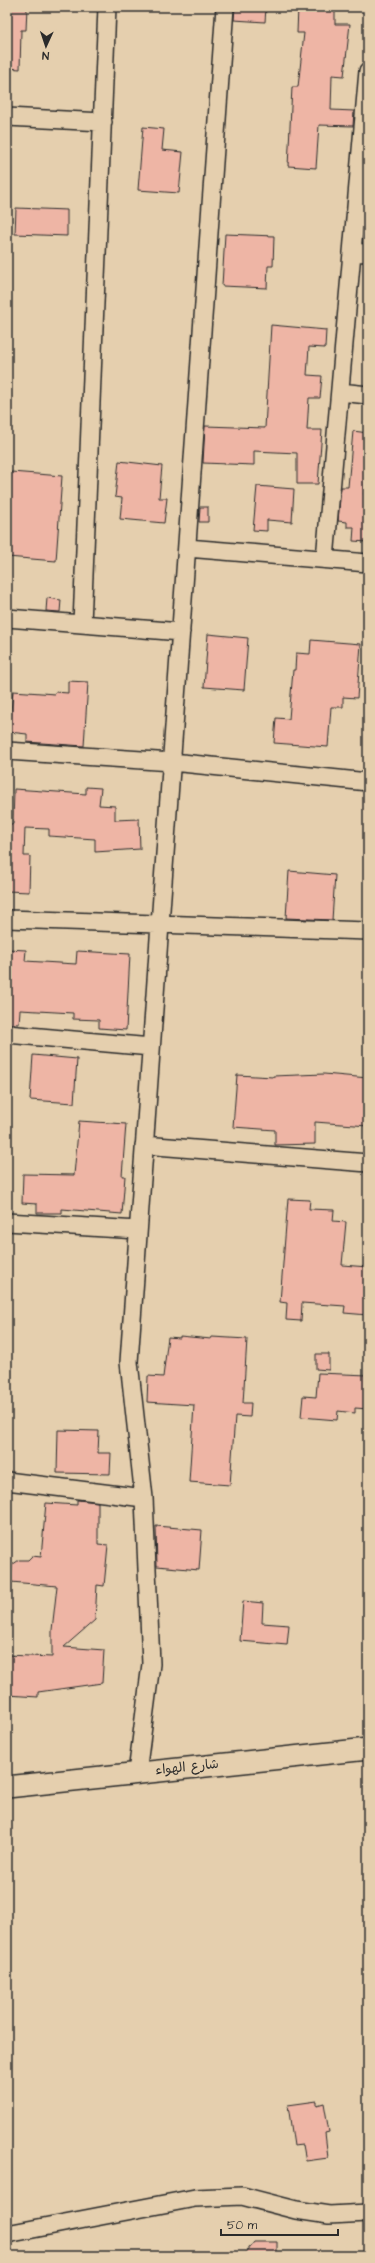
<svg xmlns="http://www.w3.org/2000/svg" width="375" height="2263" viewBox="0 0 375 2263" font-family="'Architects Daughter','Playpen Sans Arabic',sans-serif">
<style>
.building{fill:#eeb5a5;stroke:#2b2b2b}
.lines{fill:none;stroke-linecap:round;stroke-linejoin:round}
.minor-casing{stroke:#2b2b2b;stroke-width:20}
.tertiary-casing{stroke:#2b2b2b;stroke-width:24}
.minor{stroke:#e5cfae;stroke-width:17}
.tertiary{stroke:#e5cfae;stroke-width:21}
.labels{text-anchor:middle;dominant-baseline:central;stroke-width:4;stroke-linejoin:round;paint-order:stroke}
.street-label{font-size:13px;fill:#2b2b2b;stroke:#e5cfae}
</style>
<rect width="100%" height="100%" fill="#e5cfae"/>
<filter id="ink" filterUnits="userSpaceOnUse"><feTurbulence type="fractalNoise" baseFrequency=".025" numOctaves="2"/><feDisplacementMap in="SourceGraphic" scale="8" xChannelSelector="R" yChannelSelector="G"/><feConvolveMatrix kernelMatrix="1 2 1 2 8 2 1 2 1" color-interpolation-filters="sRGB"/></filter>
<g filter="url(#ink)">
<path class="building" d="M7 7H27L26 30H21L20 69 7 68Z
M235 7H266L265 22 234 20Z
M298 7H335V24H350L344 76 332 75 331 110 354 111 353 126 319 125 316 168 288 166 292 87H298L304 33H297Z
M143 127 164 129 162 150 183 152 179 193 138 190Z
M16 208 67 210V236L15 234Z
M225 234 274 236 273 266H268L267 288 222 286Z
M271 325 326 330 325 348 309 347 307 375 322 376 320 398H309L307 430H322L318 484H297V453L254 451V465L203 463 205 426 265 428Z
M353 431 368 433V471L366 470 364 495H368V542L353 541 354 527H347V522L338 521 341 487H348Z
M119 461 162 466 159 498H167L164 523 120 519 122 498 115 497Z
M11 472 62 476 56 561 7 557Z
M257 486 294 489 292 522 267 520V531L253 530Z
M200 507H208V522H199Z
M47 598 61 600 60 612 46 611Z
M208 634 248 638 244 690 204 687Z
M311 640 361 644 357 698 343 697V707H331L328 747 274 743 276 718 289 719 293 670H295L296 653 310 654Z
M68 681 88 682 84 746 27 742V734L9 732 13 691 55 694V692L68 693Z
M86 787 101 788 99 805 115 806V820L139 819 140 849 95 852V839L49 836V829L25 828 24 856H30L29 892 7 891V824H13L14 789 86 794Z
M289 871 335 875 332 920 286 918Z
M7 949 26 950 25 961 76 964 77 951 130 954 126 1030 99 1028V1020L73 1019V1013L20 1010 19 1024 7 1023Z
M33 1055 77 1059 74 1103 30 1100Z
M324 1074 368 1078V1126L315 1122V1144L275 1145V1130L233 1127 237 1075 273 1077V1076Z
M79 1121 126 1124 122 1176H125L122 1214 62 1209V1213H37V1204L22 1203 23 1174 74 1175Z
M288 1199 310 1200 309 1209 334 1210 333 1221 346 1222 342 1265 368 1267V1315L344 1313 345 1306 302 1303 301 1321 286 1320 287 1303 280 1302Z
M180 1336 211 1339 212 1337 247 1339 243 1403H251L250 1417 235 1416 230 1485 189 1482 194 1405 147 1402 148 1376 163 1377 168 1337 180 1338Z
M316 1354H329V1370L316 1369Z
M318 1373 368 1375V1409L355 1408V1413L338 1411 337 1420 301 1417 303 1396 316 1397Z
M58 1430 99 1431 98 1453H111L110 1474 57 1473Z
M77 1500 98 1502V1544L108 1545 104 1586 97 1585 95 1620 64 1647 104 1650 102 1683 38 1692V1697L7 1695V1655L52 1657V1630L57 1586 11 1582 12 1565 19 1560H28L32 1556 41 1557 46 1503 77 1505Z
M156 1526 202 1530 199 1570 157 1566Z
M243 1601 263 1603 262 1623 289 1625 287 1645 240 1641Z
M317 2101V2105L324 2103 329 2132 325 2133 328 2158 306 2161 303 2145 294 2146 288 2105Z
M254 2242H277V2256H243Z"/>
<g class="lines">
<defs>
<path id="minor" d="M7 117 103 122
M352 252 368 253
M340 392 368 395
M187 548 368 563
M325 559 368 71
M7 618 181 632
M82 624 107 7
M7 751 172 762 368 782
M7 919 368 931
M7 1034 151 1047
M144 1145 368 1163
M7 1222 138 1230
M7 1481 144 1498
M137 1773 151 1664 144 1498 129 1362 225 7
M7 2234 195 2198 242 2196 296 2210 329 2215 368 2213"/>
<path id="tertiary" d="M7 1787 368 1749"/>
</defs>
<use href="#minor" class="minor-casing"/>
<use href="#tertiary" class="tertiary-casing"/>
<use href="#minor" class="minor"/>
<use href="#tertiary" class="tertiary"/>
</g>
</g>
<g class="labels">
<g class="street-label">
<text transform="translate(187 1767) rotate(-6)">شارع الهواء</text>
</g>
</g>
<rect width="375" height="2263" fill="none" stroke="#e5cfae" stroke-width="24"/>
<rect x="12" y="12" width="351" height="2239" fill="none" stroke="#2b2b2b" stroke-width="1.5" filter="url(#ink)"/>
<g transform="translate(46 46) rotate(183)" stroke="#e5cfae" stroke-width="3" paint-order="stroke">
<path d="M0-3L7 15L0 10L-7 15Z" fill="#2b2b2b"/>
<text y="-6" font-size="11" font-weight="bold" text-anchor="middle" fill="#2b2b2b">N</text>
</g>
<path d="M221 2229v6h117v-6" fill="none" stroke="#2b2b2b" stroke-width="2"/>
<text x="227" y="2229" font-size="12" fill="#2b2b2b" stroke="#e5cfae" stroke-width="3" paint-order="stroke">50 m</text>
</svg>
